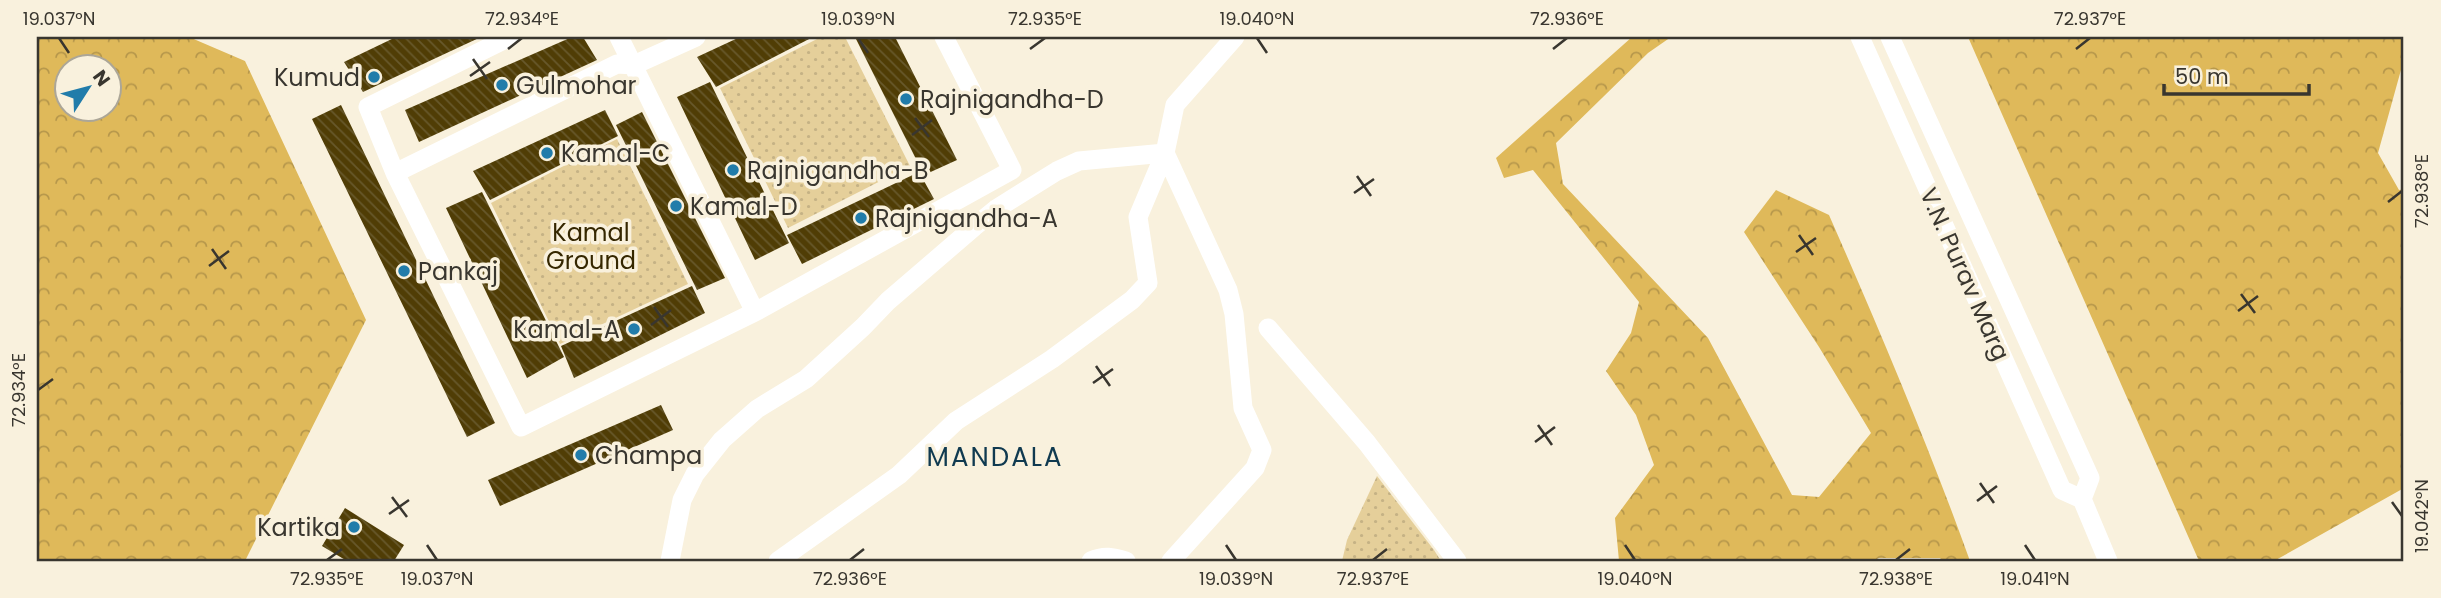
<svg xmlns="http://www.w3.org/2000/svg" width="2441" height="598" viewBox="0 0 2441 598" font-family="Poppins,sans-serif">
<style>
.forest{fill:url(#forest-crowns);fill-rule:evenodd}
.park{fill:url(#park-dots)}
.building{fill:url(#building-back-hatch)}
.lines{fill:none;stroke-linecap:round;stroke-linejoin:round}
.minor{stroke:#fff;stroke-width:19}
.ticks{fill:none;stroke:#39362f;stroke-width:2.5}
.poi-dot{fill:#217caa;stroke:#f9f1dd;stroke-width:2.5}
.labels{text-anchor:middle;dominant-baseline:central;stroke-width:7;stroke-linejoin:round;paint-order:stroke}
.poi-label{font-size:24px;fill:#39362f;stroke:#f9f1dd;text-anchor:start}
.park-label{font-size:24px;fill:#352700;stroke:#f9f1dd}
.street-label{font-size:24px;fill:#39362f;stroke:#f9f1dd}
.neighbourhood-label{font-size:26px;letter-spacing:2px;fill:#103a50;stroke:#f9f1dd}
.neatline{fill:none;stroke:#39362f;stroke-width:2.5}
.ticks-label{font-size:18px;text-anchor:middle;fill:#39362f}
</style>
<defs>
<pattern id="forest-crowns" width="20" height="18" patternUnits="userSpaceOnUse" patternTransform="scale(1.75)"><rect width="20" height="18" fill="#dfb95a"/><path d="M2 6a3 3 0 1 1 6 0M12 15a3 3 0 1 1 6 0" fill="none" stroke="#b6974b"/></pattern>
<pattern id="park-dots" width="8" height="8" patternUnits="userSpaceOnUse" patternTransform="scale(1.75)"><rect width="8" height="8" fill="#e5cf9a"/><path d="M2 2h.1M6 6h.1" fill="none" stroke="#c5b285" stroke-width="1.8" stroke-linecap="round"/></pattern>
<pattern id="building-back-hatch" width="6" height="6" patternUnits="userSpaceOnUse" patternTransform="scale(1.75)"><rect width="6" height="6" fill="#503d05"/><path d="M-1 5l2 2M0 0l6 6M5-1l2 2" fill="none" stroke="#67582b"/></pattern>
</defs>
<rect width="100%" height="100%" fill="#f9f1dd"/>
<path class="forest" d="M37 37H189L245 61 366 320 245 561H37ZM66 66H108V108H66Z
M1632 37H1671L1648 53 1556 143 1563 184 1708 338 1792 495 1819 497 1871 433 1819 347 1744 232 1776 190 1829 215C1879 329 1928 444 1970 561H1943L1940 558H1879L1872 561H1619L1615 518 1654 465 1636 415 1606 371 1631 333 1639 302 1533 170 1504 178 1496 158Z
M1968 37H2404V59L2378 153 2399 190 2404 189V488L2274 561H2199Z"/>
<path class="park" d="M821 37H845L910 166 788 228 720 88Z
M617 139 688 284 560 344 491 203Z
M1377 476 1434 550 1441 561H1342L1347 540Z"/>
<path class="building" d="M396 37H481L363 92 344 62Z
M572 37H583L597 60 419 142 405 110Z
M740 37H813L716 87 697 57Z
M855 37H895L957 160 924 175Z
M710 82 789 243 755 260 677 97Z
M341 105 495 423 467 437 312 119Z
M605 110 618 136 490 200 473 171Z
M642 112 725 278 697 290 616 125Z
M919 172 934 199 802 264 787 235Z
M482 192 564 357 527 378 446 208Z
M692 286 705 313 574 378 561 346Z
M661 405 673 430 500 506 488 480Z
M345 508 404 545 394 561H347L322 546Z"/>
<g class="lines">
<path class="minor" d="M510 37 368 107 395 173 521 427 755 312 1012 170 944 37
M619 37 755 312
M1860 37 2062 490 2082 499 2108 561
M1890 37 2090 478 2082 499
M1165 153 1228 290 1234 314 1243 408 1262 450 1255 468 1171 561
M395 173 617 64 634 65 696 37
M1268 328 1367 443 1457 561
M670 561 682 500 695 474 722 440 757 409 806 379 863 327 888 301 974 227 996 209 1057 171 1079 161 1165 153
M778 561 899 475 956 421 1052 359 1132 300 1148 283 1138 217 1165 153 1175 105 1235 37
M1091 561C1104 555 1113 557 1126 561"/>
</g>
<path class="ticks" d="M59 38 69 53M858 38 868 53M1257 38 1267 53M508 49 522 38M1030 49 1045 38M1553 49 1567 38M2076 49 2090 38M473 59 487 79M470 76 490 62M915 118 929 137M912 135 932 120M1357 176 1371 196M1354 193 1374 179M2388 202 2402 191M1799 235 1813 255M212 249 226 269M1796 252 1816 238M209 266 229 251M2241 294 2255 313M654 307 668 327M2238 311 2258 296M651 325 671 310M1096 366 1110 386M1093 383 1113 369M38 390 53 379M1538 425 1552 445M1535 442 1555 427M1980 483 1994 503M392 497 407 517M1977 501 1997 486M2392 502 2402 516M389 514 409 500M427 545 437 560M1226 545 1236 560M1625 545 1635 560M2025 545 2035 560M327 560 342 549M850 560 864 549M1373 560 1387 549M1896 560 1910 549"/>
<g class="poi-dot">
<circle cx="374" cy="77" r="7"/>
<circle cx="502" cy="85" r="7"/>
<circle cx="906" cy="99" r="7"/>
<circle cx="547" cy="153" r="7"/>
<circle cx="733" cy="170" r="7"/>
<circle cx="676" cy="206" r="7"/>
<circle cx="861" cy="218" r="7"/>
<circle cx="404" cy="271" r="7"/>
<circle cx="634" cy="329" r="7"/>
<circle cx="581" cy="455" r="7"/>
<circle cx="354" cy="527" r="7"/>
</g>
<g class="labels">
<g class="poi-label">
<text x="360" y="77" text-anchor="end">Kumud</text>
<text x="516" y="85">Gulmohar</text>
<text x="920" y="99">Rajnigandha-D</text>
<text x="561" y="153">Kamal-C</text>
<text x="747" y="170">Rajnigandha-B</text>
<text x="690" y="206">Kamal-D</text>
<text x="875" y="218">Rajnigandha-A</text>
<text x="418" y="271">Pankaj</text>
<text x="620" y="329" text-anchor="end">Kamal-A</text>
<text x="595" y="455">Champa</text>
<text x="340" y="527" text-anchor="end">Kartika</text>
</g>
<g class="park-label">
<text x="591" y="232">Kamal<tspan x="591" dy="28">Ground</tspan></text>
</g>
<g class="street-label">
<text transform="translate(1965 274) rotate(66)">V.N. Purav Marg</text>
</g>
<g class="neighbourhood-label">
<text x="995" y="457">MANDALA</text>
</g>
</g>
<rect width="2441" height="598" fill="none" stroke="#f9f1dd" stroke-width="77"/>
<g transform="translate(88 88) rotate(54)"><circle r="33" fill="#f9f1dd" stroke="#aca697" stroke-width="2"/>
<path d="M0-5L12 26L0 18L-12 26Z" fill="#217caa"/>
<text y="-10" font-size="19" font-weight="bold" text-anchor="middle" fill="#39362f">N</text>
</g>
<path d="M2164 84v10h145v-10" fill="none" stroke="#39362f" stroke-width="3.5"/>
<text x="2175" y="84" font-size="21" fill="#39362f" stroke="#f9f1dd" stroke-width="5" paint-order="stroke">50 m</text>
<rect x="38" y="38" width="2364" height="522" class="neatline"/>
<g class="ticks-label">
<text x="59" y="25">19.037°N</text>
<text x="522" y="25">72.934°E</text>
<text x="858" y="25">19.039°N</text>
<text x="1045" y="25">72.935°E</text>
<text x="1257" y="25">19.040°N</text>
<text x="1567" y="25">72.936°E</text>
<text x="2090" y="25">72.937°E</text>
<text transform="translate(2422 191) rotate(-90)" y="6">72.938°E</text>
<text transform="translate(19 390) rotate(-90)" y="6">72.934°E</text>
<text transform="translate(2422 516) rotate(-90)" y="6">19.042°N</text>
<text x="327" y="585">72.935°E</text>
<text x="437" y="585">19.037°N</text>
<text x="850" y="585">72.936°E</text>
<text x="1236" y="585">19.039°N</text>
<text x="1373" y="585">72.937°E</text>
<text x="1635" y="585">19.040°N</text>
<text x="1896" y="585">72.938°E</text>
<text x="2035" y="585">19.041°N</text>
</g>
</svg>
